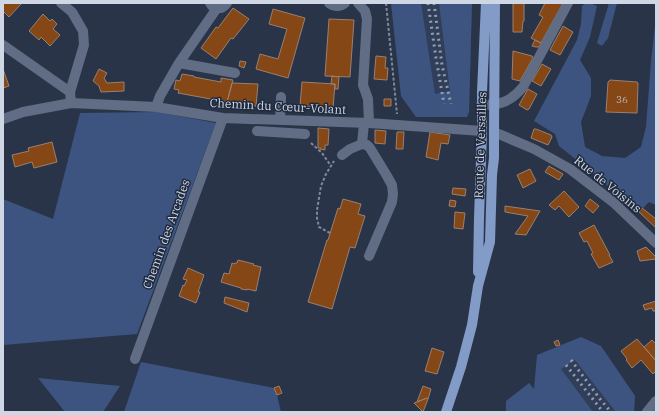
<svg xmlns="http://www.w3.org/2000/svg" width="659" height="415" viewBox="0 0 659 415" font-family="'IBM Plex Serif',serif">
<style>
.built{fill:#303e59}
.green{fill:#3d5480}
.building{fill:#854716;stroke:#99806f}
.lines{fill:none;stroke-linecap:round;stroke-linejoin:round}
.path{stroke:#80899a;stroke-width:2;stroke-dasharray:3 2;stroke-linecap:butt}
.minor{stroke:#606d84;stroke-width:10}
.major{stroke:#839bc7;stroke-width:10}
.rail{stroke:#959dad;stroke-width:3;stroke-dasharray:2 4;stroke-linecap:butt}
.labels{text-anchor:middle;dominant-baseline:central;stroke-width:3;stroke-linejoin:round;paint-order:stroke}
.number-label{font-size:10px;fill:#bcb2b0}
.street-label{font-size:12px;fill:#cfd6e4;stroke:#202a3e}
</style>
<rect width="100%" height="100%" fill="#2a3449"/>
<path class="built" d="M391 3H472L469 112 467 117H416L401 96Z
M601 346 635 396 634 412H554L537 355Z"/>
<path class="green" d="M391 3H421L435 94 450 91 439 3H472L469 112 467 117H416L401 96Z
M586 3H590L597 6 590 37 580 60 591 78V96L581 122 585 147 602 156 625 158 641 147 646 127 651 61 656 17V205L649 202 639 212 595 175 559 146 555 134 534 121 577 40 581 24 582 6Z
M609 3H617L608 38 602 46 597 43Z
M157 112 216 123 137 334 3 345V199L53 219 80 113Z
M581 337 601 346 635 396 634 412H616L575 360 561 369 593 412H506V401L529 383 534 389 537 355Z
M141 362 274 388 277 395 281 412H124Z
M38 378 120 386 103 412H65Z"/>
<path class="building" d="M3 3H20L21 4 9 17 3 11Z
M513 3H524V21H523L522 32H513Z
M545 3H563L541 43 531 38 543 17 539 15Z
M233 8 249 19 233 39 231 38 216 59 201 48 216 27 218 28Z
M273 9 305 18 288 78 256 69 260 54 278 59 287 29 269 24Z
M43 14 50 21 52 19 57 24 53 29 60 35 50 46 41 37 39 40 29 31Z
M329 19 354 20 350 77 325 76Z
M563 26 573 32 560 55 550 50Z
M535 40 541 43 539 47H536L532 46Z
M513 51 532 56 533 58 520 81 512 79Z
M376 56 386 57 385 68H388L387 80 374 79Z
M240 61 246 62 244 68 239 66Z
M542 64 551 69 541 86 532 81Z
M3 69 9 86 3 88Z
M99 69 107 73 104 78 107 83 124 82V91L101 92 99 86 93 81Z
M182 74 194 76V77L221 82V78L233 80 227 102 178 93 179 90 174 89 176 80 180 81Z
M332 76 339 77 338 89H335V84H331Z
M610 80 637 82 638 83 637 113 606 112 608 82Z
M302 82 335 84 333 108 300 106Z
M232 83 258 84 256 106 245 105 246 104 227 102Z
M528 89 537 94 529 109 527 110 519 105Z
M384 99H391V106H384Z
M318 128 329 129 328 145H325V150L320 149 321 148H318Z
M534 129H536L551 135 552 137 548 145 531 138Z
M375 130 386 131 385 144 375 143Z
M397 132H404L403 149H396Z
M430 132 450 135 448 144 441 143 438 160 426 157Z
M52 142 57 162 34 168 32 162 15 167 12 155 29 151 28 148Z
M549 166 563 174 559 180 545 172Z
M530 169 536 181 523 188 517 175Z
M453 188 466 189 465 196 452 194Z
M564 191 579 207 569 217 559 206 555 210 549 205Z
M343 199 361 204 358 214 365 216 355 248 350 247 332 309 308 302 327 240H328L338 208 340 209Z
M590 199 599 206 593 213 585 206Z
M450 200 456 201 455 207 449 206Z
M505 206 540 211 526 235 515 234 528 216 505 212Z
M642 208 656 219V228L639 212Z
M455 212 465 213 463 229 454 228Z
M594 225 610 255H609L613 262 599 268 591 254 593 253 587 241 584 242 579 233Z
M646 247 656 257V259L640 261 637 251Z
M238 260 254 264 253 265 261 267 256 291 247 289V290L241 289V288L221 282 224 273 229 274 232 263 234 264 235 263H237Z
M188 268 204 275 198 292H200L196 303 179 296 183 285 184 286 187 280 183 279Z
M225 297 249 303 247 312 224 303Z
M656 301V311H653L652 308 645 310 643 305Z
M637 339 656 361V371L653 374 641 360 632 368 626 360 627 359 621 351Z
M558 340 560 345 556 346 554 342Z
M652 340 656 344V361L644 347Z
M432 348 444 352 437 374 425 371Z
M279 386 282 393 277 395 274 388Z
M423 386 431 389 428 399 427 398 417 402Z
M427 398 428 399 423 412 414 403Z"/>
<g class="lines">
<path class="path" d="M386 3 397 114
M311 143 322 153 331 166
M330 233 319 227 317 218V210L321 186 326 174 334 161"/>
<path class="minor" d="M61 3 72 12 83 31 84 45 70 92 71 103
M210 3C214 10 222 10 227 3
M329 3C334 7 340 7 345 3
M358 3 365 11 367 19 363 85 368 99 369 123
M3 45 70 92
M179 63 235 73
M481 105C501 105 510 102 523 87L568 3
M156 107 160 96 179 63 217 8
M3 119 23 112 71 103 156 107 223 118 369 123 482 131
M280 120 281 97
M364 123 362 144 367 145 370 148 387 176 392 185 393 194 392 202 369 256
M257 131 305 134
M494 132 534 149 570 169 613 202 656 243
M342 155 350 149 362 144
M135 359 223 118
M647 412 656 401"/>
<path class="major" d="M478 272 479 218 482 131V92L486 3
M446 412 461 367 472 325 478 286 490 242 492 175 494 158V132L495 3"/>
<path class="rail" d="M428 3 436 58 444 104
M434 3 442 65 451 104
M571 360 600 399 611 412
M566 365 603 412"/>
</g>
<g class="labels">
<g class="number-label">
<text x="622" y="99">36</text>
</g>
<g class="street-label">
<text transform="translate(278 106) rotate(3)">Chemin du Cœur-Volant</text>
<text transform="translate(480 145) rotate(-88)">Route de Versailles</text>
<text transform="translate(608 184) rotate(39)">Rue de Voisins</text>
<text transform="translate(166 234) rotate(-70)">Chemin des Arcades</text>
</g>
</g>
<rect width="659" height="415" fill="none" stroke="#cfd6e4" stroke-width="8"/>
</svg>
